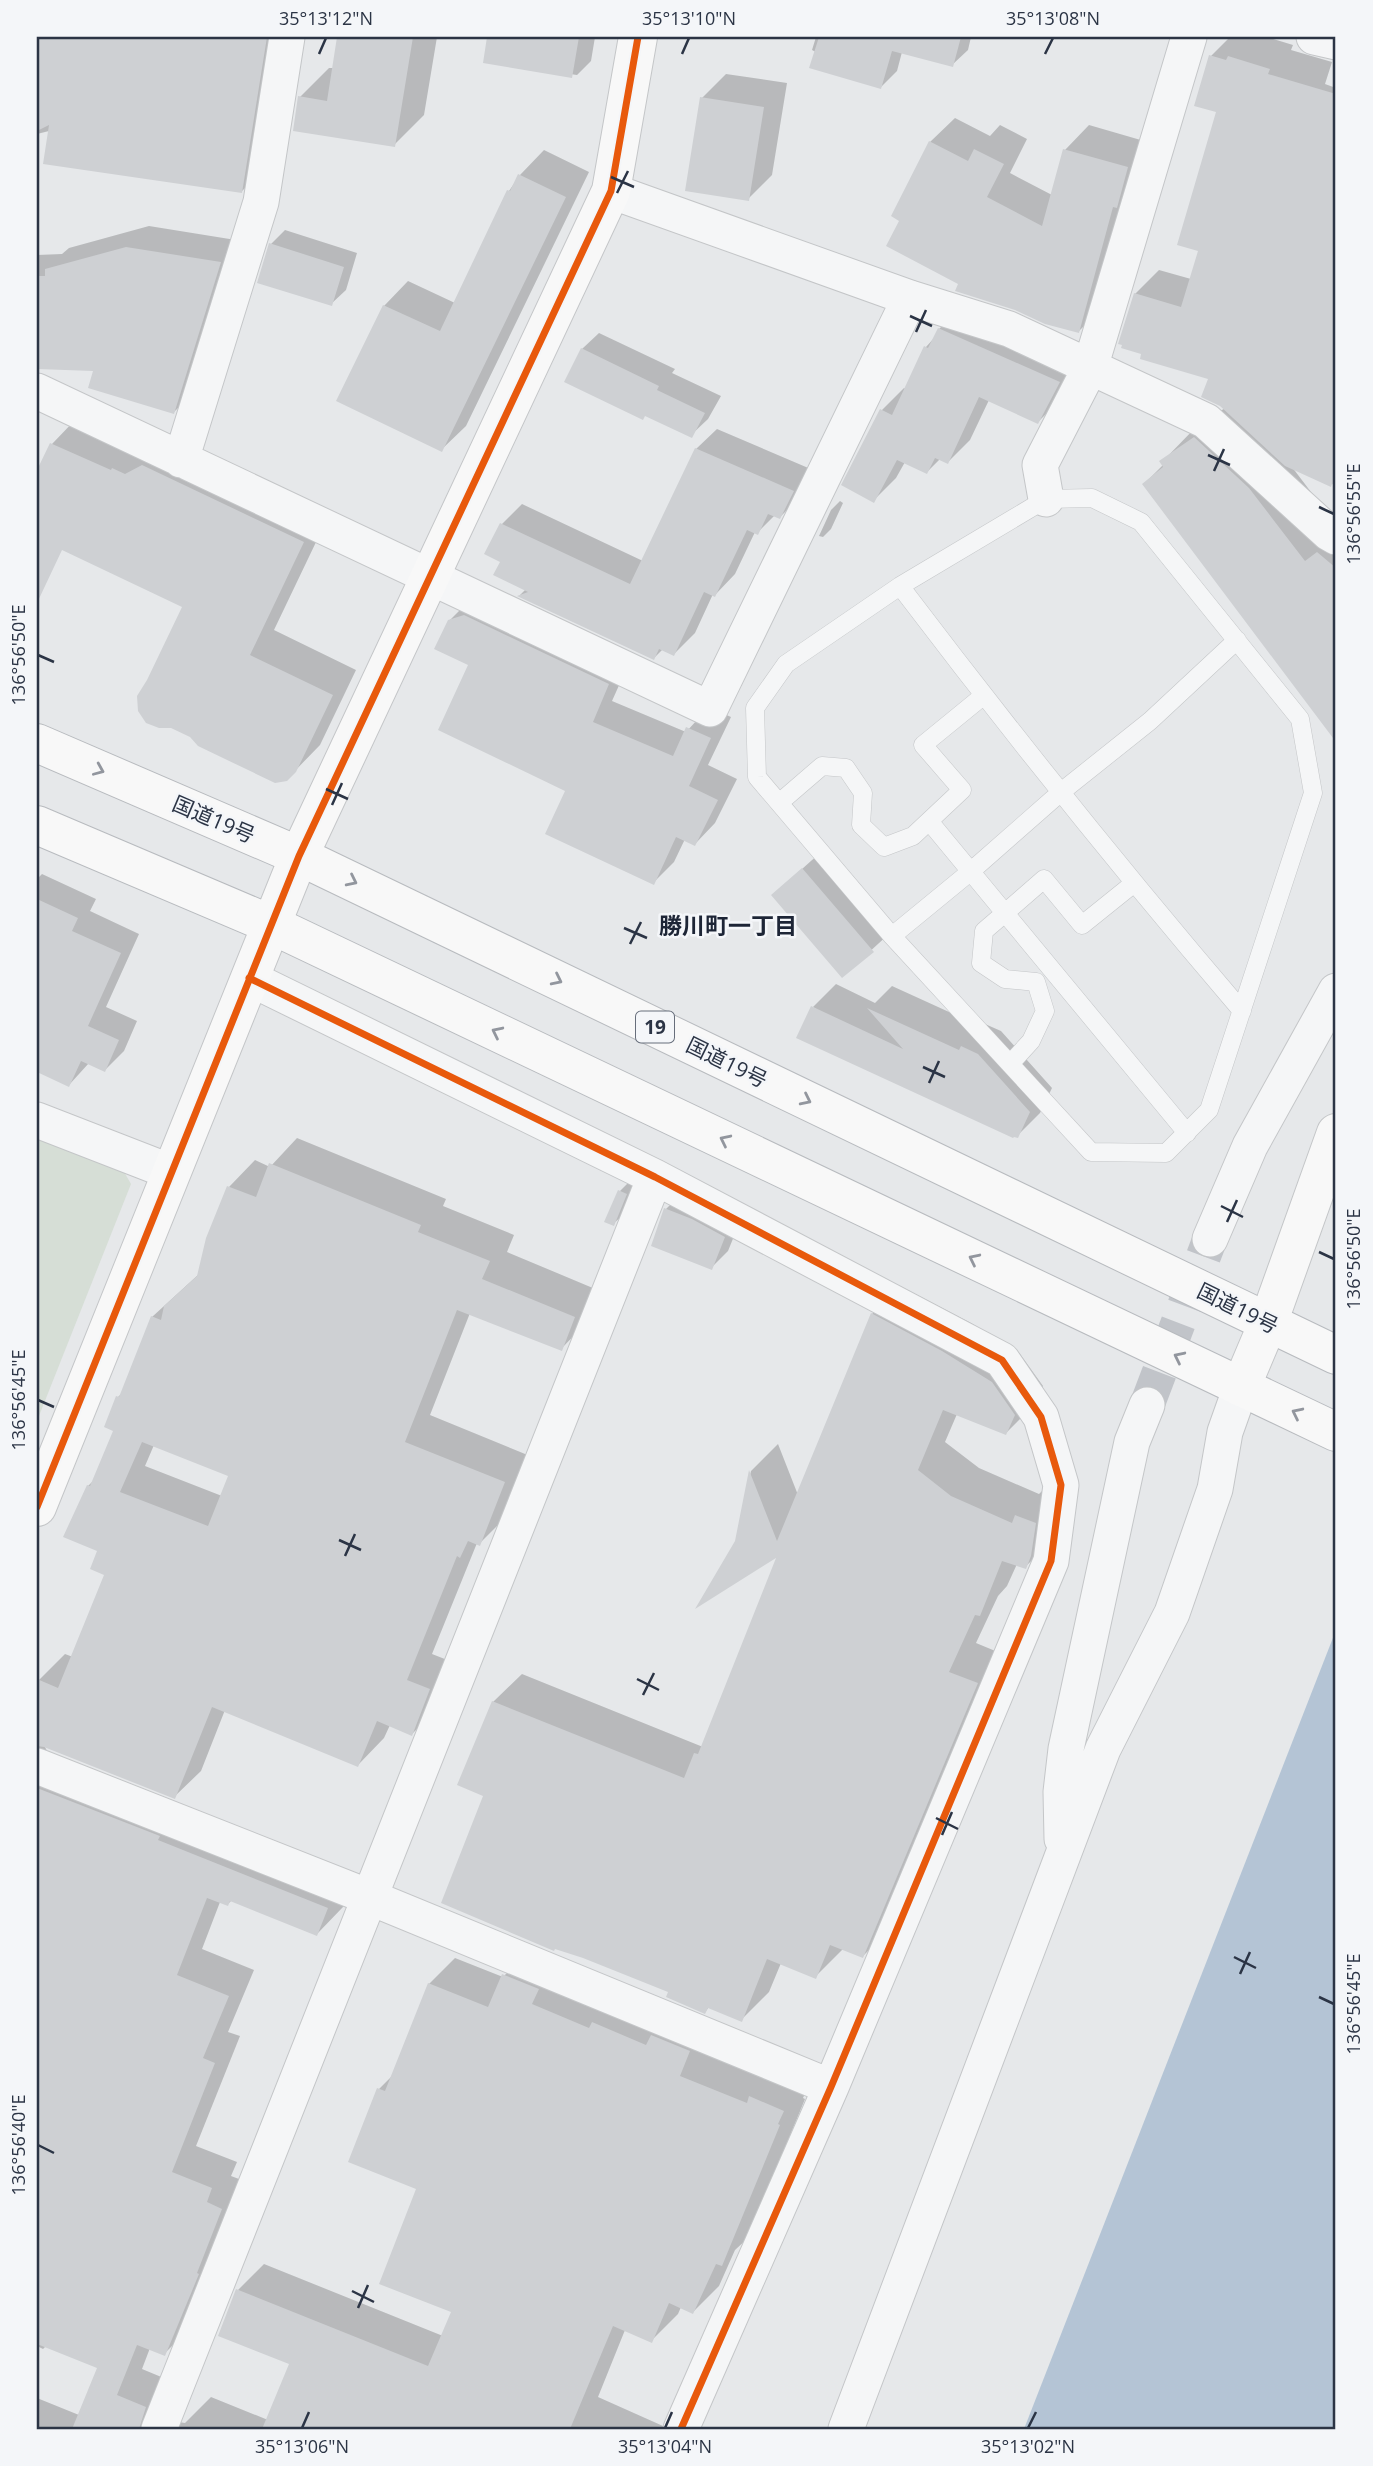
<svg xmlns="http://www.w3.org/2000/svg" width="1373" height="2466" viewBox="0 0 1373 2466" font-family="'Open Sans','Noto Sans JP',sans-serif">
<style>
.green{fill:#d6ded6}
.water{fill:#b4c4d5}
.shadow{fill:#0003;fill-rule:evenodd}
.building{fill:#ced0d3;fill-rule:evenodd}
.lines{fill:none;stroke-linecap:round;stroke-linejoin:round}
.street-tunnel{stroke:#c1c4c9;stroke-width:35;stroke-dasharray:35 18;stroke-linecap:butt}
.lane-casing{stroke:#c4c6c8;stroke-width:19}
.street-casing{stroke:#c4c6c8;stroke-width:37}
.secondary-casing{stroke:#c4c6c8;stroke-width:40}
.highway-casing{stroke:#b8bbbf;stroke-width:40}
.lane{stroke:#f5f6f7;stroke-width:18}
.street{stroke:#f5f6f7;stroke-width:35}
.secondary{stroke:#f8f8f8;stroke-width:38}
.highway{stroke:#f8f8f8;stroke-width:38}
.cycleway-casing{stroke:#f4f6f9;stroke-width:11}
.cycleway{stroke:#e8590c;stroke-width:7}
.oneway{stroke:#92969e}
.ticks{fill:none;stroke:#2b3445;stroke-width:2.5}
.labels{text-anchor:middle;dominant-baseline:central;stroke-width:5;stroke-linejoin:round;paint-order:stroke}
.shield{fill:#f4f6f9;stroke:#676e7b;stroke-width:2}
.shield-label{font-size:19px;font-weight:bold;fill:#2b3445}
.street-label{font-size:21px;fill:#2b3445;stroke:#f4f6f9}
.neighbourhood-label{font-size:23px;font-weight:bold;fill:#1d2536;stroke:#f4f6f9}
.neatline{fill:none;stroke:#2b3445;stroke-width:2.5}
.ticks-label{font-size:18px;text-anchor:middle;fill:#2b3445}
</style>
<rect width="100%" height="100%" fill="#e6e8ea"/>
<path class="green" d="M37 1136 123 1170 131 1184 37 1421Z"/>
<path class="water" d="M1336 1630V2429H1024Z"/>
<path class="shadow" d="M37 37H291L271 162 241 192 49 131 37 134Z
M339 37H437L424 115 394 145 300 97 329 68H334Z
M489 37H595L591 61 577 75 485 62Z
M816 37H971L968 50 952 65 902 52 897 71 881 87 812 50Z
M1230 37H1267L1293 45 1291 50 1332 62 1325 84 1336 88V484L1292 467 1336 525V739L1144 484 1164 464 1162 462 1195 428 1225 408 1211 378 1135 294 1159 270 1191 279 1200 250 1218 111 1211 56Z
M726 74 787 83 772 175 748 199 702 98Z
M955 118 990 136 1000 125 1027 139 1010 173 1052 195 1065 150 1089 125 1151 143 1103 307 1079 331 961 283 902 220 930 142Z
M544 150 589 172 466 426 441 450 384 306 408 281 455 303 509 191 520 175Z
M149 226 242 241 196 390 174 412 95 369 37 368V255L62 254 69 248Z
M285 230 357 253 346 290 331 304 271 244Z
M962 307 1081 359 1060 400 1038 422 989 400 970 440 948 462 940 459 927 472 905 462 896 478 874 500 882 410 904 388 906 389 926 347 935 337 939 329Z
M599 333 675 369 672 373 721 396 708 419 691 435 646 414 582 349Z
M76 419 328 517 274 630 356 670 320 745 287 779 149 681 184 607 51 511 37 504V474L52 444Z
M717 429 813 470 800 497 780 517 775 515 757 533 755 532 735 574 715 595 713 594 695 633 674 654 663 649 654 658 520 595 526 589 502 561V524L522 504 643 561 696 449Z
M840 501 843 503 831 529 823 537 819 536 831 510Z
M470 600 629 663 612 701 686 732 709 707 731 717 708 765 737 779 715 823 695 844 685 839 674 862 654 882 567 790 471 664 449 621Z
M821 852 890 933 843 976 773 895Z
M42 874 96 899 90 911 139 934 106 1007 137 1021 124 1051 105 1070 89 1063 69 1085 37 1070V879Z
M836 984 875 1003 892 986 982 1027 985 1024 1001 1031 1052 1088 1040 1113 1017 1136 813 1007Z
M297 1138 446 1199 443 1206 514 1235 507 1252 600 1291 587 1322 561 1349 470 1313 430 1415 530 1456 505 1518 479 1544 477 1543 432 1654 455 1663 438 1708 412 1734 390 1725 384 1738 358 1765 225 1710 201 1771 174 1797 44 1745 48 1753 353 1881 343 1907 317 1934 232 1900 228 1904 220 1902 202 1949 254 1970 228 2032 240 2036 196 2146 237 2162 231 2176 247 2182 191 2327 164 2354 150 2348 142 2369 171 2381 179 2422 185 2423 211 2397 268 2420 291 2363 238 2290 264 2264 443 2336 453 2311 418 2188 379 2089 394 2074 429 1984 455 1958 503 1977 530 1949 809 2085 803 2098 805 2099 748 2238 735 2250 719 2286 693 2312 681 2307 678 2314 652 2340 625 2330 598 2397 663 2426 662 2429H37V2398L79 2415 99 2367 46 2346 43 2349 37 2346V1686L39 1680 65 1654 73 1657 107 1574 99 1551 88 1486 94 1480 115 1430 118 1397 123 1392 152 1317 199 1274 208 1239 229 1187 255 1160 270 1167ZM154 1445 230 1475 222 1496 145 1466Z
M628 1183 634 1185 622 1216 613 1224 620 1191Z
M683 1192 741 1219 728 1251 711 1268 666 1209Z
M900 1286 971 1323 1020 1354 1043 1386 1034 1405 1006 1433 957 1414 945 1442 979 1468 1039 1494 1045 1488 1054 1539 1025 1567 1017 1564 1007 1586 998 1596 976 1643 1005 1655 891 1928 863 1956 844 1948 815 1977 781 1963 769 1992 741 2020 709 2007 705 2012 670 1991 486 1795 493 1702 522 1674 703 1747 779 1554 736 1541 751 1471 778 1444 798 1495 872 1314Z"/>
<path class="building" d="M37 37H267L242 193 43 164 49 125 37 131Z
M337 37H413L395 147 293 131 298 96 327 101Z
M487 37H579L572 78 483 63Z
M819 37H961L953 67 892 51 881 89 809 68Z
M1209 55 1226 60 1228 56 1270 69 1268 74 1336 94V486L1332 484 1331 487 1285 466 1220 406 1201 397 1208 379 1140 359 1141 354 1121 348 1122 345 1118 344 1134 293 1181 307 1198 251 1177 245 1216 112 1194 106Z
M700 97 764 107 749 201 685 191Z
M929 141 968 161 974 149 1004 164 987 197 1042 226 1063 149 1128 167 1117 208 1113 207 1079 333 1045 324 1015 310 955 291 958 284 886 246 899 221 891 216Z
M518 174 566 197 442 452 336 401 383 305 440 331 507 190 510 191Z
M269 243 344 267 332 306 257 283Z
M126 247 221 262 174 414 88 388 93 371 37 369V276H45V269Z
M938 328 1060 382 1038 424 979 397 948 464 935 458 927 474 897 460 874 503 841 485 880 409 892 415 924 346 928 348Z
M581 348 659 386 657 390 705 413 692 438 645 416 643 420 564 382Z
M1194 437 1249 488 1305 561 1317 552 1336 568V742L1142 484 1163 467 1159 461Z
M50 443 111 470 112 468 125 474 142 465 304 542 250 655 333 695 296 772 287 781 275 783 198 746 190 737 171 728H159L146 723 138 711 137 696 147 680 182 607 62 550 37 603V470Z
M695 448 794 491 780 519 768 514 758 535 747 530 715 597 704 592 674 656 659 649 654 660 517 596 528 592 493 575 500 562 484 554 500 523 630 584Z
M464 615 609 684 593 722 673 756 686 727 711 738 689 786 718 800 695 846 676 837 654 885 545 834 565 791 438 730 468 665 434 649 448 620Z
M802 868 874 952 842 978 771 895Z
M37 899 78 918 72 931 121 953 88 1026 119 1040 105 1072 81 1061 69 1087 37 1072Z
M811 1006 903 1049 867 1008 959 1050 961 1046 978 1054 1030 1112 1018 1138 1014 1137 1013 1138 796 1038Z
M269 1163 421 1225 418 1232 490 1261 482 1279 575 1317 562 1351 457 1310 405 1442 505 1482 480 1546 468 1541 460 1558 457 1556 407 1680 430 1689 412 1736 377 1721 358 1767 212 1707 175 1799 44 1747 37 1746V1679L58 1688 104 1575 90 1569 97 1551 63 1537 87 1485 90 1486 113 1431 104 1427 116 1396 119 1397 151 1316 161 1320 164 1306 197 1276 206 1238 227 1186 256 1197ZM142 1442 228 1476 208 1526 120 1492Z
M618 1190 627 1194 614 1226 604 1222Z
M664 1208 692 1219 725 1237 712 1270 651 1246Z
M871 1313 942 1351 992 1382 1015 1415 1006 1435 943 1410 918 1470 951 1496 1012 1523 1015 1515 1036 1523 1031 1556 1026 1569 1002 1561 980 1616 975 1615 949 1672 978 1683 863 1958 830 1945 816 1979 767 1959 742 2022 708 2008 705 2014 666 1997 668 1992 583 1958 555 1949 554 1951 441 1903 483 1796 457 1785 492 1701 684 1778 694 1753 698 1754 776 1558 695 1609 735 1541 749 1470 777 1541Z
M37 1788 160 1836 158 1840 328 1908 317 1936 230 1901 228 1906 207 1898 177 1975 229 1996 203 2058 215 2063 172 2172 212 2188 207 2202 222 2209 197 2273 199 2274 165 2356 137 2345 117 2395 146 2407 139 2429H72L97 2368 37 2344Z
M502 1974 539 1989 532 2004 589 2028 592 2022 646 2045 651 2035 690 2051 680 2076 747 2103 749 2096 784 2111 778 2124 780 2125 722 2266 716 2264 693 2314 669 2303 652 2343 613 2326 570 2429H262L289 2364 218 2336 236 2289 428 2366 451 2312 379 2284 416 2189 348 2162 377 2088 385 2091 428 1983 488 2007Z"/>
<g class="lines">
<path class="street-tunnel" d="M1147 1405 1210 1239"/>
<defs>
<path id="lane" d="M1092 498 1141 522 1300 719 1313 793 1209 1110 1166 1153 1091 1152 892 936 757 777 755 708 786 664 900 586 1046 499Z
M900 586C1010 731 1124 873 1242 1011
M779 803 822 766 846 768 863 793 861 825 884 847 913 836 929 821 1005 913 1044 879 1082 925 1133 884
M929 821 962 790 923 745 983 696
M892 936 970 872 1061 792 1150 721 1237 640
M1010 1064 1031 1041 1045 1011 1036 982 1005 979 981 963 984 931 1005 913 1187 1133"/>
<path id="street" d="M1314 37 1336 42
M611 191 910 298 1009 329 1206 421 1329 533 1336 537
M37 391 710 709 910 298
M181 460 261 202 287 37
M1046 499 1040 465 1090 368 1189 37
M249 978 655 1177 1002 1360 1041 1417 1061 1485 1051 1561 831 2087 681 2429
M37 1120 171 1172
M1210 1239 1250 1146 1336 991
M37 1766 369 1897 831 2087
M1062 1839 1061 1792 1066 1749 1132 1442 1147 1405
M159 2429 655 1177
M846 2429 1103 1749 1172 1613 1215 1489 1225 1432 1241 1387"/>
<path id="secondary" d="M1241 1387 1268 1323 1336 1133
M37 1507 299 856 611 191 638 37"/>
<path id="highway" d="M37 743 299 856 1336 1355
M37 825 270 924 1336 1432"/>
</defs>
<use href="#lane" class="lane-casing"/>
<use href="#street" class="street-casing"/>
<use href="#secondary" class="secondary-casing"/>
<use href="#highway" class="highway-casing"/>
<use href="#lane" class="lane"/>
<use href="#street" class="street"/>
<use href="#secondary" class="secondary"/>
<use href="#highway" class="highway"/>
<defs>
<path id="cycleway" d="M249 978 655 1177 1002 1360 1041 1417 1061 1485 1051 1561 831 2087 681 2429
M37 1507 299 856 611 191 638 37"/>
</defs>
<use href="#cycleway" class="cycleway-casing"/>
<use href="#cycleway" class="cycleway"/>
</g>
<defs><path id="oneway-chevron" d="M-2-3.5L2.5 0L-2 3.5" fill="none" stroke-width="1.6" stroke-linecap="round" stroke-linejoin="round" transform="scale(1.75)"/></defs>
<g class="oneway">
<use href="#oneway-chevron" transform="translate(99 770) rotate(23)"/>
<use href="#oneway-chevron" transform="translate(352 881) rotate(26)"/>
<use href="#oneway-chevron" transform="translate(557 980) rotate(26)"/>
<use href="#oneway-chevron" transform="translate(497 1032) rotate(-154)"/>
<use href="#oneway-chevron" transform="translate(806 1100) rotate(26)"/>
<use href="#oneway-chevron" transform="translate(725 1140) rotate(-154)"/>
<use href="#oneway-chevron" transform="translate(974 1259) rotate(-154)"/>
<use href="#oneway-chevron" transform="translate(1179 1357) rotate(-154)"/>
<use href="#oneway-chevron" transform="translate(1297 1413) rotate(-154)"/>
</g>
<path class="ticks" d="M319 54 326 38M682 54 689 38M1045 54 1053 38M611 177 634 187M617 193 628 171M910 316 932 326M916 332 926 310M1208 455 1230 465M1214 471 1224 449M1319 507 1334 514M38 655 54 662M326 789 348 799M332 805 342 783M624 928 647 938M630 944 641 922M923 1067 945 1077M929 1083 939 1061M1221 1206 1243 1217M1227 1222 1237 1200M1319 1252 1334 1259M38 1400 54 1407M339 1540 361 1550M345 1556 355 1534M637 1679 659 1690M643 1695 654 1673M936 1818 958 1829M942 1835 952 1812M1234 1957 1256 1968M1240 1974 1250 1952M1319 1997 1334 2004M38 2145 54 2153M352 2291 374 2302M358 2308 368 2285M302 2428 309 2412M665 2428 672 2412M1028 2428 1036 2412"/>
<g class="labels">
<rect class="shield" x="636" y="1011.5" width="38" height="31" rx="5"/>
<g class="shield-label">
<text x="655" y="1027">19</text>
</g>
<g class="street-label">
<text transform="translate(214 819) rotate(23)">国道19号</text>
<text transform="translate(727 1062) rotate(26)">国道19号</text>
<text transform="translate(1238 1308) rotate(26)">国道19号</text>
</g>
<g class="neighbourhood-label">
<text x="728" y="925">勝川町一丁目</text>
</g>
</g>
<rect width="1373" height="2466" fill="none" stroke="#f4f6f9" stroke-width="77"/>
<rect x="38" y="38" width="1296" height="2390" class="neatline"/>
<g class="ticks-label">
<text x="326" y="25">35°13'12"N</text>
<text x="689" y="25">35°13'10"N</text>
<text x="1053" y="25">35°13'08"N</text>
<text transform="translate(1354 514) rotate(-90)" y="6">136°56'55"E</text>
<text transform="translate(19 655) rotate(-90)" y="6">136°56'50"E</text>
<text transform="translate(1354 1259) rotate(-90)" y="6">136°56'50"E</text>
<text transform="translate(19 1400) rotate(-90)" y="6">136°56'45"E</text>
<text transform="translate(1354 2004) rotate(-90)" y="6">136°56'45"E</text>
<text transform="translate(19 2145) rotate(-90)" y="6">136°56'40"E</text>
<text x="302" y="2453">35°13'06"N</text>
<text x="665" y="2453">35°13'04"N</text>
<text x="1028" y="2453">35°13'02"N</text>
</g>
</svg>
